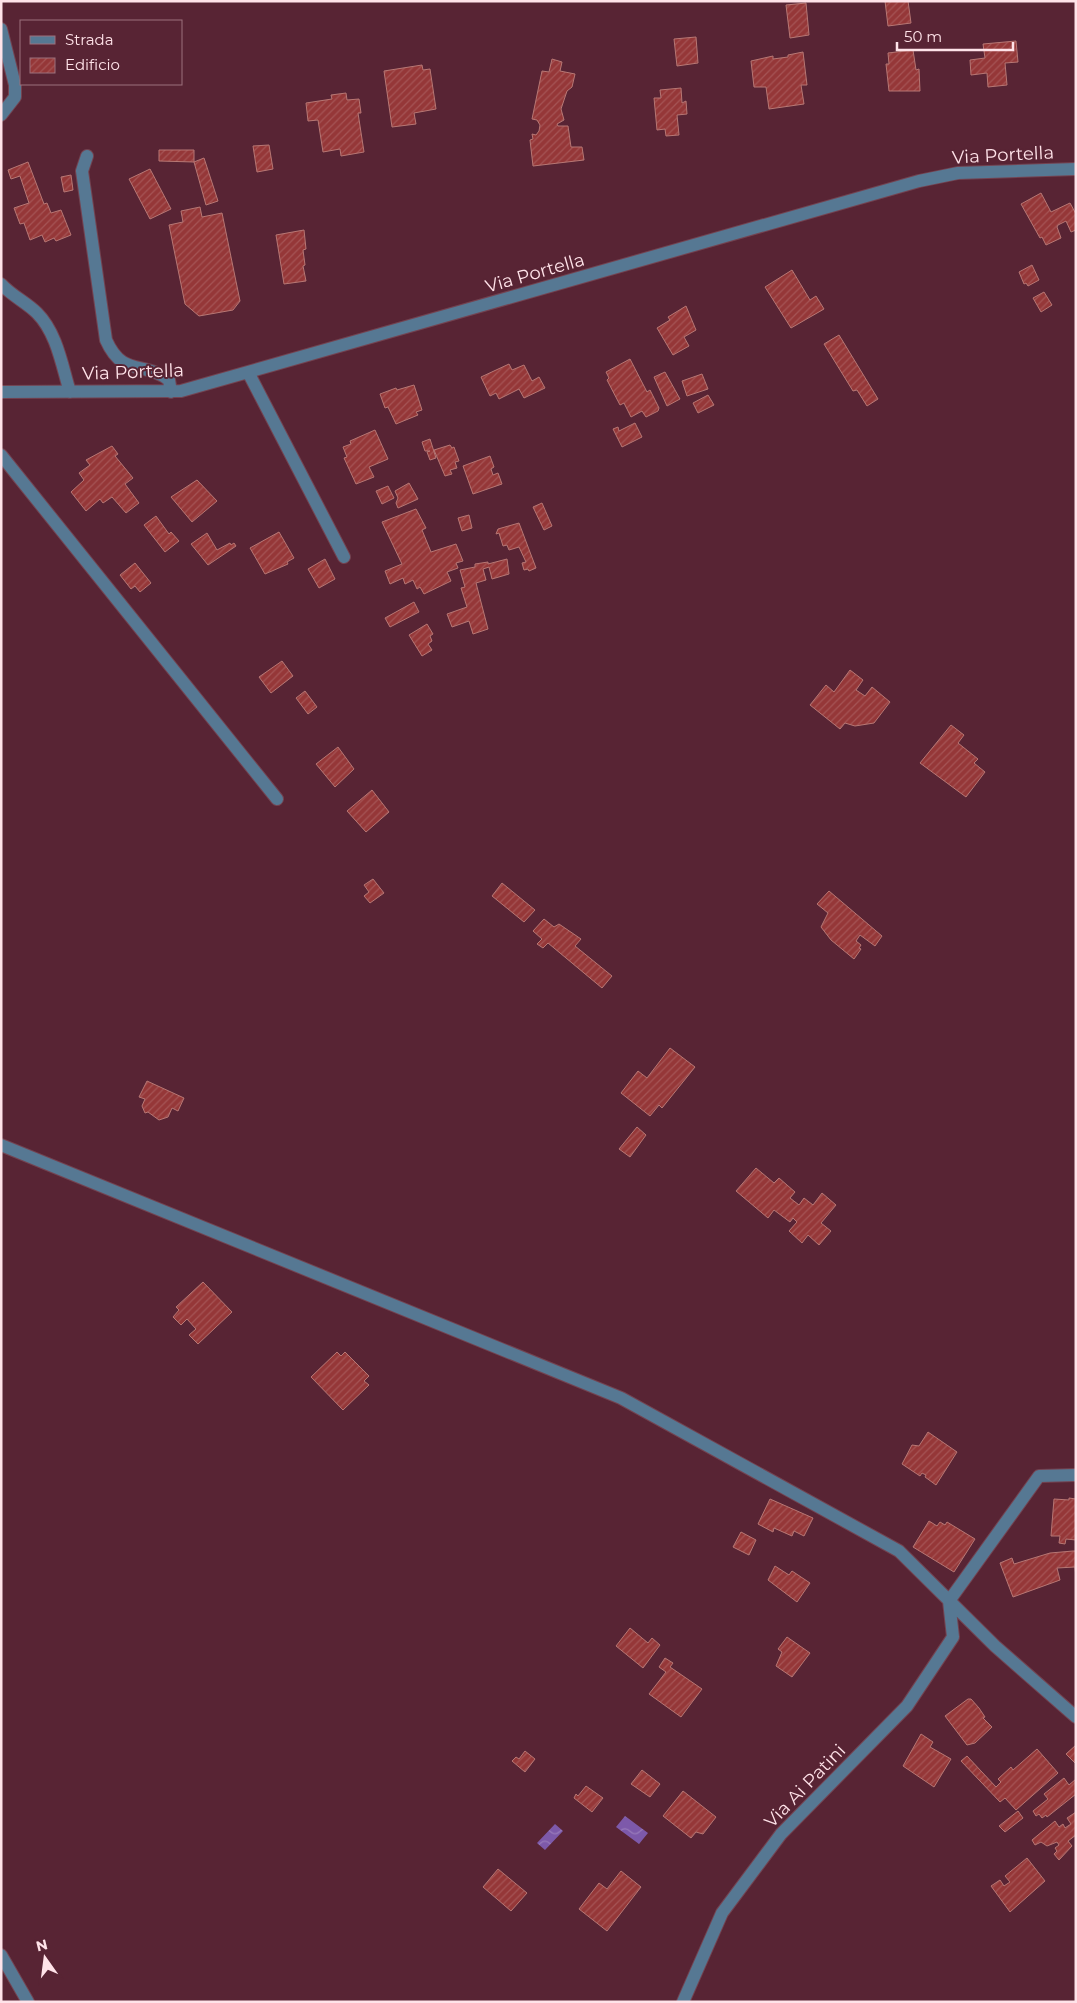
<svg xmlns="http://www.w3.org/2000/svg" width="1077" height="2003" viewBox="0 0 1077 2003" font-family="Montserrat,sans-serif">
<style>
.water{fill:url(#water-waves)}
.building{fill:url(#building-hatch);stroke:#b77774}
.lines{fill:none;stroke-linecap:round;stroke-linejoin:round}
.minor-casing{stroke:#734351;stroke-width:14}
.minor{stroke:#567893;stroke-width:12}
.labels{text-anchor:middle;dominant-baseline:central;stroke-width:4;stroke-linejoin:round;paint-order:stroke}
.street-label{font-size:18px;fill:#ffe3e9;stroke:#582434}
</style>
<defs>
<pattern id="water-waves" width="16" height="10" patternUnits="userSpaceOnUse" patternTransform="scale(1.25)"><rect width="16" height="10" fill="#7d59aa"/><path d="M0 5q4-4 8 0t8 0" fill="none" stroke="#9779ba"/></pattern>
<pattern id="building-hatch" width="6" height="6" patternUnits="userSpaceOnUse" patternTransform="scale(1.25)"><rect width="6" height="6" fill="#953738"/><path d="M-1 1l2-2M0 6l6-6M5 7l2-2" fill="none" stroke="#a55455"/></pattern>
</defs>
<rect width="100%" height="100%" fill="#582434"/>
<path class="water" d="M625 1816 648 1833 639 1844 616 1827Z
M555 1824 563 1831 545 1850 537 1843Z"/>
<path class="building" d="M885 1H908L911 23 888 26Z
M806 3 809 35 790 38 786 5Z
M696 37 698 63 677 66 674 39Z
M1016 41 1018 62 1005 63 1007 85 988 87 987 73 971 75 970 60 985 58 983 44Z
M913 50 916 70 919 69 920 91H889L886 64H889L888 53Z
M803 52 807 85H801L804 104 769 109 766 87H754L751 61 773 56V59L788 57V55Z
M552 59 562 62 560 71 575 74 572 87 567 91 561 109 564 120 557 124 558 126H568L571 147H582L584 160 533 166 530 140 533 139 532 134 536 135 539 131 540 125 537 120 532 119 542 71 549 72Z
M422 65 423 70 430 69 436 109 414 113 416 124 392 127 384 71Z
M681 88 682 103 686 101 687 114 677 115 679 135 666 136 665 129 657 130 654 98H661L660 90Z
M346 93 347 100 359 99 361 113H358L364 152 341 156 340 149 323 152 318 120 308 121 306 103 332 99 331 95Z
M269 145 273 169 257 172 253 146Z
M159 150H194V162L159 161Z
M204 158 218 201 206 205 194 162Z
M28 162 44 204 47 203 51 213 61 210 71 235 56 241 54 238 45 242 42 235 30 240 24 223 20 224 14 208 29 203 20 176 11 179 8 170Z
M150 169 171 209 150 219 129 179Z
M71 175 73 190 64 192 61 177Z
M1041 193 1051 212 1070 203 1076 214V230L1071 232 1066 221 1058 225 1057 227 1061 238 1046 245 1042 237 1040 238 1021 204Z
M200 207 202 217 222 213 240 301 233 310 199 316 185 304 169 225 183 222 181 211Z
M304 230 306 249 303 250 305 265 303 266 306 281 284 284 276 235Z
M1032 265 1039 280 1028 286 1026 283 1024 284 1019 272Z
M792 270 810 300 816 296 824 309 791 328 765 287Z
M1044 292 1052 305 1041 312 1033 298Z
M686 306 696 330 684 337 689 346 673 355 657 328 670 320 668 317Z
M839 335 878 399 867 406 857 390 853 391 824 344Z
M630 359 647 392 650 390 659 408 658 411 646 417 642 411 631 417 624 403 620 405 607 380 609 378 606 372Z
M509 364 512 370 524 365 532 381 539 377 545 388 524 398 519 389 499 399 496 393 490 396 481 377Z
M665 372 680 399 667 406 654 377Z
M702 374 708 389 687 396 682 381Z
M414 385 422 410 416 412 418 415 396 424 388 407 385 408 380 394 396 388 397 390Z
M708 395 714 405 698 413 693 403Z
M635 423 642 437 622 447 613 429 618 427 619 431Z
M375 430 388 459 369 467 374 477 356 484 344 458 347 457 343 447 351 444 350 441Z
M430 439 436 458 430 460 427 452 430 451H425L422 442Z
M450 445 452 448 454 447 459 461 455 462 457 468 450 470 452 474 445 476 434 450Z
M112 446 118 454 115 456 133 478 125 484 139 503 126 513 112 497 103 503 100 499 86 511 71 492 84 480 79 473 90 465 86 460Z
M490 456 494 467 491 469 493 475 498 473 502 484 473 494 463 466Z
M197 480 217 501 192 522 171 497Z
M409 483 418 499 398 508 396 503 398 498 395 491Z
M388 486 394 498 382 504 376 491Z
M542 503 552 526 544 530 533 507Z
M416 509 426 528 422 530 431 552 456 544 463 561 456 563 458 568 447 572 451 581 424 594 420 587 417 589 413 580 405 584 403 578 390 584 385 571 402 564 382 522Z
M469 515 472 528 462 531 458 518Z
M156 516 169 534 171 532 179 541 165 552 144 525Z
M519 523 536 568 529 571 528 569 524 570 522 563 526 562 519 547 509 550 507 545 503 546 499 533 496 534 498 529Z
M279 532 294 558 287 562 288 564 265 574 250 548Z
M207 533 217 550 230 543 231 545 234 543 236 546 208 565 191 544Z
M325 559 335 579 319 588 308 569Z
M507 559 509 574 492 579 489 567 483 569 486 580 476 583 488 629 473 634 469 621 452 627 447 614 467 607 461 588 465 587 460 570 475 567V564L488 562V564Z
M135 563 151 583 140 592 135 586 131 589 120 575Z
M414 602 419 612 390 627 385 618Z
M427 624 433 634 430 636 432 641 428 644 432 650 422 656 409 635Z
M282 661 293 676 271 693 259 677Z
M850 670 863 680 856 690 865 696 872 687 890 702 874 723 855 726 845 723 840 729 810 705 826 685 834 692Z
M305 691 317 707 308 714 296 698Z
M951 725 964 735 958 743 978 759 974 763 985 772 966 797 920 763Z
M338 747 354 769 335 787 316 764Z
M372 790 389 812 366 832 347 811Z
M373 879 384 893 370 903 364 896 369 892 364 885Z
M502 883 535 910 524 922 492 896Z
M829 891 882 936 875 946 860 935 856 941 861 945 859 948 861 949 854 959 831 940 821 927 828 913 817 904Z
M544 919 554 927 559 924 581 939 575 946 612 976 602 988 548 943 543 948 537 944 542 939 533 931Z
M670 1048 695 1067 662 1108 659 1105 650 1116 621 1093 638 1071 647 1078Z
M147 1081 184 1098 178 1111 172 1108 168 1117 159 1120 148 1112 145 1113 142 1106 145 1099 139 1097Z
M637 1127 646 1135 630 1157 619 1149Z
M756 1168 774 1183 779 1178 795 1192 790 1198 799 1205 804 1198 813 1205 822 1193 836 1205 821 1223 831 1231 819 1245 808 1235 802 1243 789 1231 797 1222 793 1218 790 1222 774 1210 768 1218 736 1191Z
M203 1282 232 1312 198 1344 189 1335 196 1329 187 1319 181 1325 173 1317 179 1310 176 1307Z
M337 1352 341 1356 345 1352 369 1376 364 1381 369 1385 343 1410 311 1377Z
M928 1432 957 1452 936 1485 925 1477 926 1475 922 1473 920 1476 902 1464 912 1445 919 1446Z
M1069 1498 1076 1499V1540L1066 1539 1065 1544 1059 1543 1060 1536H1051L1054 1499 1069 1500Z
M770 1499 813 1518 804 1536 794 1531 792 1536 774 1528 773 1532 758 1524Z
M929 1521 937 1526 940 1522 945 1525 947 1522 975 1539 954 1572 913 1547Z
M741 1532 756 1540 749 1555 733 1547Z
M1073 1551H1076V1578L1075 1567 1057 1568 1060 1580 1013 1597 1000 1563 1012 1558 1014 1564 1050 1553Z
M775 1566 789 1575 792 1571 810 1583 797 1602 768 1580Z
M630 1628 648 1643 652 1638 660 1645 643 1668 616 1646Z
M787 1637 810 1653 792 1677 776 1666 782 1652 778 1649Z
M665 1658 673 1663 670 1667 702 1689 681 1717 649 1694 666 1672 659 1667Z
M968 1699H971L979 1708 985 1717 983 1718 992 1727 975 1743 967 1745 945 1716Z
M921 1734 933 1742 930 1747 951 1759 934 1787 903 1766Z
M1076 1745V1764L1066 1754Z
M1037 1749 1058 1773 1016 1810 1005 1798 1000 1802 961 1761 967 1756 996 1787 1001 1782 998 1779 1011 1767 1013 1770Z
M525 1751 535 1759 525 1772 512 1761 516 1757 519 1759Z
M642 1770 660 1784 650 1797 631 1784Z
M1064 1778 1069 1785 1076 1779V1794L1047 1817 1046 1815 1042 1818 1039 1814 1036 1816 1033 1811 1048 1799 1044 1794Z
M586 1786 603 1798 592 1812 574 1798 576 1794 578 1796Z
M683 1791 716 1817 703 1834 696 1832 691 1838 663 1816Z
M1018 1811 1023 1818 1005 1832 999 1826Z
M1076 1812V1835L1068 1841 1072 1846 1059 1860 1054 1854 1057 1851 1055 1848 1059 1845 1057 1842 1047 1846 1041 1842 1035 1845 1032 1840 1055 1821 1059 1827 1063 1824 1065 1828 1071 1824 1067 1818Z
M1027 1858 1045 1881 1010 1912 991 1886 1000 1880 1004 1886 1010 1882 1005 1876Z
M498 1869 527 1893 511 1911 483 1887Z
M621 1871 641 1887 607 1931 579 1909 599 1883 607 1889Z"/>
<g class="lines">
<defs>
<path id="minor" d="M1 29 15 85V97L1 115
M87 156 82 171 106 340C123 378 143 360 169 380L171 392
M1 284C12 296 26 302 37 313 57 333 62 366 70 392
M248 372 344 557
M1 392 181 391 919 181 958 173 1076 169
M1 455 277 799
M1 1145 621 1398 899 1551 995 1646 1076 1717
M1 1955 28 2002
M683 2002 722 1913 781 1834 907 1706 953 1637 949 1601 1039 1476 1076 1475"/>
</defs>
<use href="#minor" class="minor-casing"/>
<use href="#minor" class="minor"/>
</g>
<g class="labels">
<g class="street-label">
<text transform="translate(1003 155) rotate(-3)">Via Portella</text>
<text transform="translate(535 273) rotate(-16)">Via Portella</text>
<text transform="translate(133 372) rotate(-2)">Via Portella</text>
<text transform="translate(805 1786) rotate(-46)">Via Ai Patini</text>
</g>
</g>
<rect width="1077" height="2003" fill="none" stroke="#ffe3e9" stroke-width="5"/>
<rect x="20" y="20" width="162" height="65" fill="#582434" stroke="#9b707c"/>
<rect x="30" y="36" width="25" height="8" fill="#567893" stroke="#9b707c"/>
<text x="65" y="45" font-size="15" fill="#ffe3e9">Strada</text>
<rect x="30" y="58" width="25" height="15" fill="url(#building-hatch)" stroke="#9b707c"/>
<text x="65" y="70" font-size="15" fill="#ffe3e9">Edificio</text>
<g transform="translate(45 1958) rotate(346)" stroke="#582434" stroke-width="4" paint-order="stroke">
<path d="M0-4L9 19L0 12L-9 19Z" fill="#ffe3e9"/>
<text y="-8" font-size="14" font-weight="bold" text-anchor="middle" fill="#ffe3e9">N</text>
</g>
<path d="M897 42v8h116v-8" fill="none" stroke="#ffe3e9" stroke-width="2.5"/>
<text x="904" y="42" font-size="15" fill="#ffe3e9" stroke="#582434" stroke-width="4" paint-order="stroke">50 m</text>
</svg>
